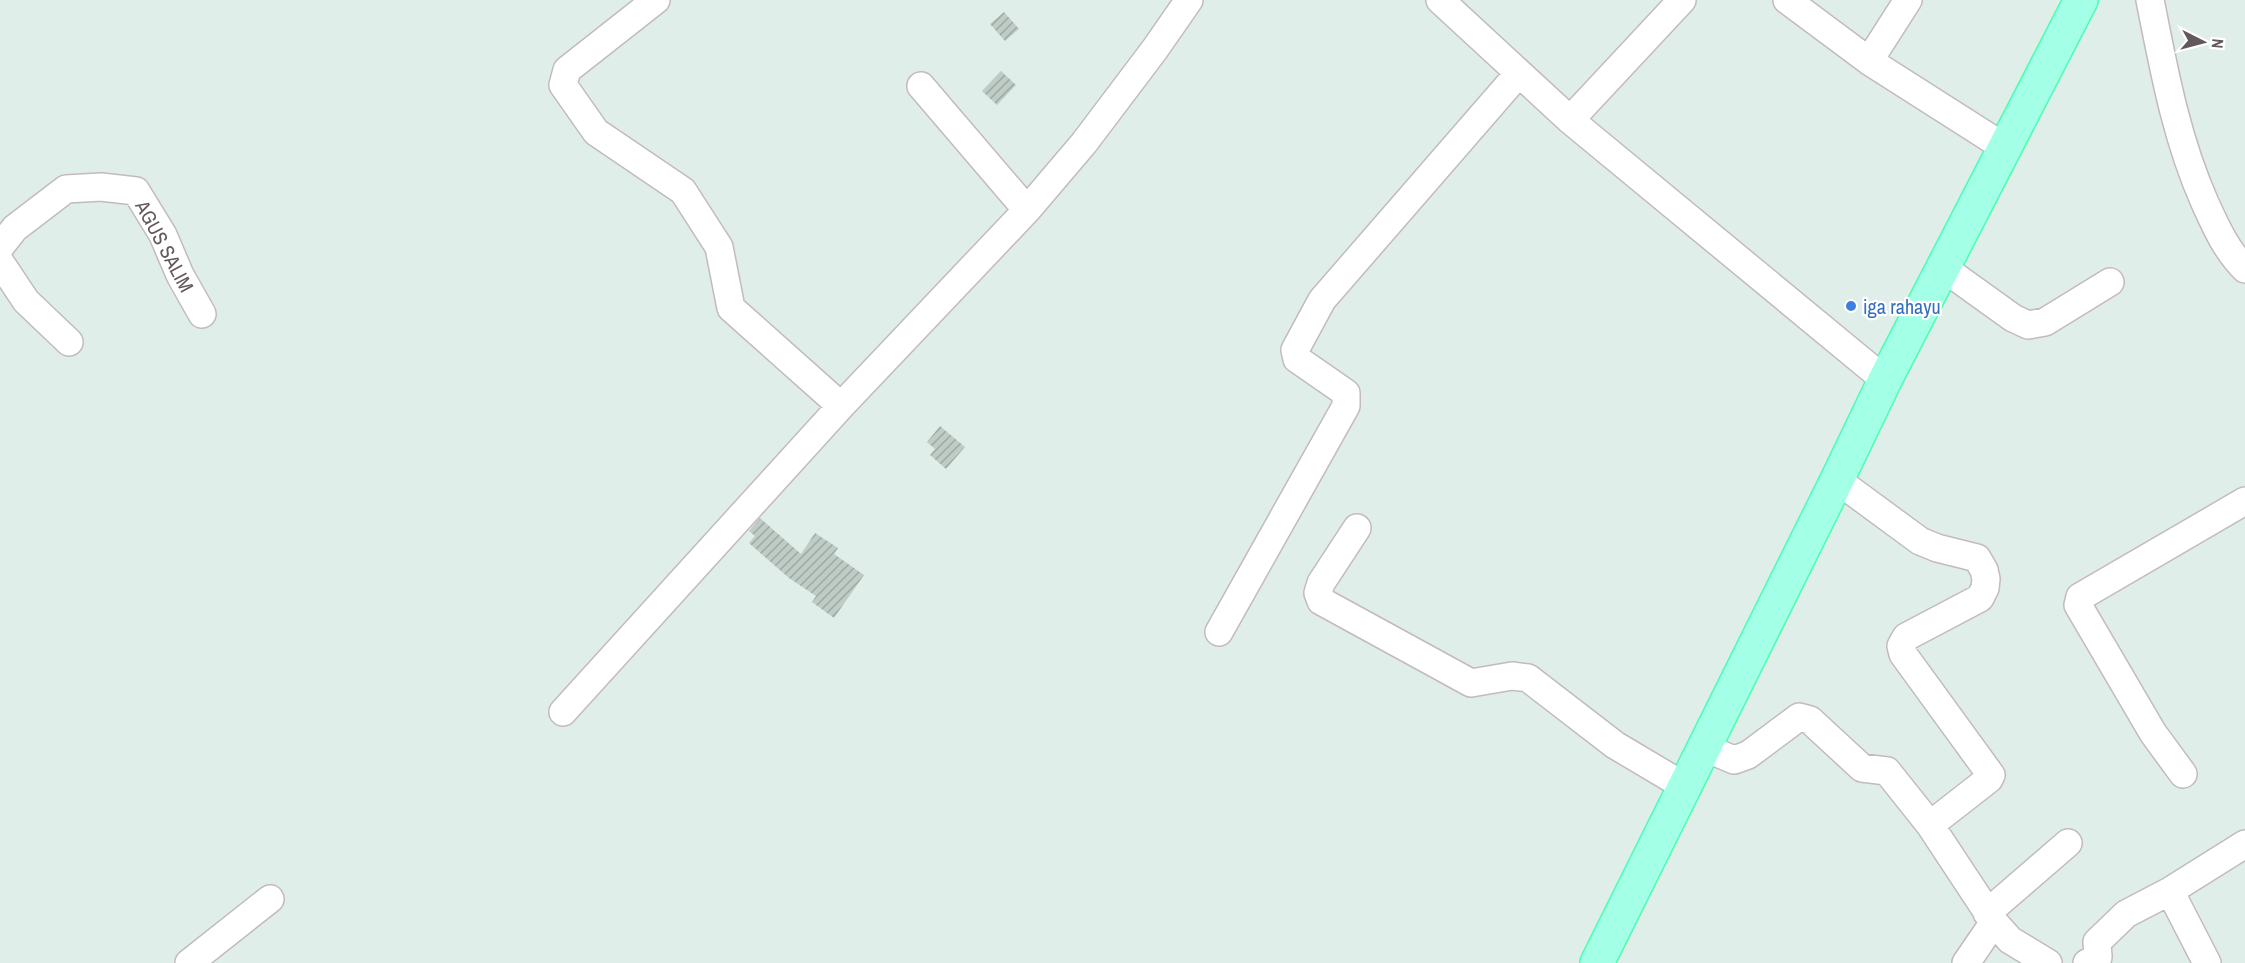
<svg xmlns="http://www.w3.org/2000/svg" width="2245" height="963" viewBox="0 0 2245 963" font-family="'Archivo Narrow',sans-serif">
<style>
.building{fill:url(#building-hatch)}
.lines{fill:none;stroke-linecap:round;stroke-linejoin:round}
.minor-casing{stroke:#c3babf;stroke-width:30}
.major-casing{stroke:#47ffb4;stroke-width:36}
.minor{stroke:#fff;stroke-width:27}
.major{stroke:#a3ffe5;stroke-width:33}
.shop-dot{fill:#3f7fe0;stroke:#fff;stroke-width:2}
.labels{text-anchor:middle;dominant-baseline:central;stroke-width:4.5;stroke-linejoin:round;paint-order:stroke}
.street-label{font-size:20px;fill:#63585e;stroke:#fff}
.shop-label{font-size:20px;fill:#366cbe;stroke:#fff;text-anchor:start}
</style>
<defs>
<pattern id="building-hatch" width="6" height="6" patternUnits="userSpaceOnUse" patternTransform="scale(1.5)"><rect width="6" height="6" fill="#bfcbc5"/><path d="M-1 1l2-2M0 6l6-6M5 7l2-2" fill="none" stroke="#9fa8a3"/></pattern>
</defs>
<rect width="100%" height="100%" fill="#dfeee9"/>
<path class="building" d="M1004 12 1019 29 1005 41 990 24Z
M1001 71 1016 85 997 105 982 91Z
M940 426 965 447 946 469 930 455 935 449 927 442Z
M760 518 801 554 815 533 838 548 834 554 864 575 834 618 812 602 816 596 789 578 749 543 755 536 749 531Z"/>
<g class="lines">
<defs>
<path id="minor" d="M656 0 567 70 563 85 596 132 683 191 719 247 731 308 841 406
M1440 0 1570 120 1885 380
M1787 0 1869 61 2004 147
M2150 0C2164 70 2176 138 2205 203 2216 227 2226 250 2245 269
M1869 61 1908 0
M921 86 1027 210
M1570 120 1682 0
M0 247 15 228 66 189 101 187 136 191 163 235 180 275 202 314
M0 262 26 301 69 342
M1942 267 2013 318 2028 325 2045 322 2110 282
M1837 480 1920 541 1937 548 1977 558 1984 570 1986 579 1985 588 1980 598 1906 637 1901 646 1903 654 1991 775 1989 779 1930 825
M1357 528 1321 583 1318 593 1321 601 1471 683 1512 676 1528 678 1615 745 1684 786
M1219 632 1346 406V393L1297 359 1295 350 1322 300 1519 73
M563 712 841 406 1027 210 1084 143 1155 49 1189 0
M1703 747 1734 760 1748 755 1799 717 1810 720 1862 768 1887 771 1930 825 1994 922 2010 940 2048 963
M2183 774 2153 733 2078 605 2080 597 2245 501
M2170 891 2207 963
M1987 913 2068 843
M189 963 270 899
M1966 963 1994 922
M2087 963 2098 957 2097 942 2126 914 2170 891 2245 844"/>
<path id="major" d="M1597 963 1837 480 1885 380 2081 0"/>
</defs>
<use href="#minor" class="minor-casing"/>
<use href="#major" class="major-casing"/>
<use href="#minor" class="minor"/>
<use href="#major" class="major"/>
</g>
<circle class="shop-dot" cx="1851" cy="306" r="6"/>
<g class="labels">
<g class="street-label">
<text transform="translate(165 246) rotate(62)">AGUS SALIM</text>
</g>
<g class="shop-label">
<text x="1863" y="306">iga rahayu</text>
</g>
</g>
<g transform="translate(2203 42) rotate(96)" stroke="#ffffff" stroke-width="4.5" paint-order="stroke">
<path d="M0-4.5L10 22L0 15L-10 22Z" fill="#63585e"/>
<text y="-9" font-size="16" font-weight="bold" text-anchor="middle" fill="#63585e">N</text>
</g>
</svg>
